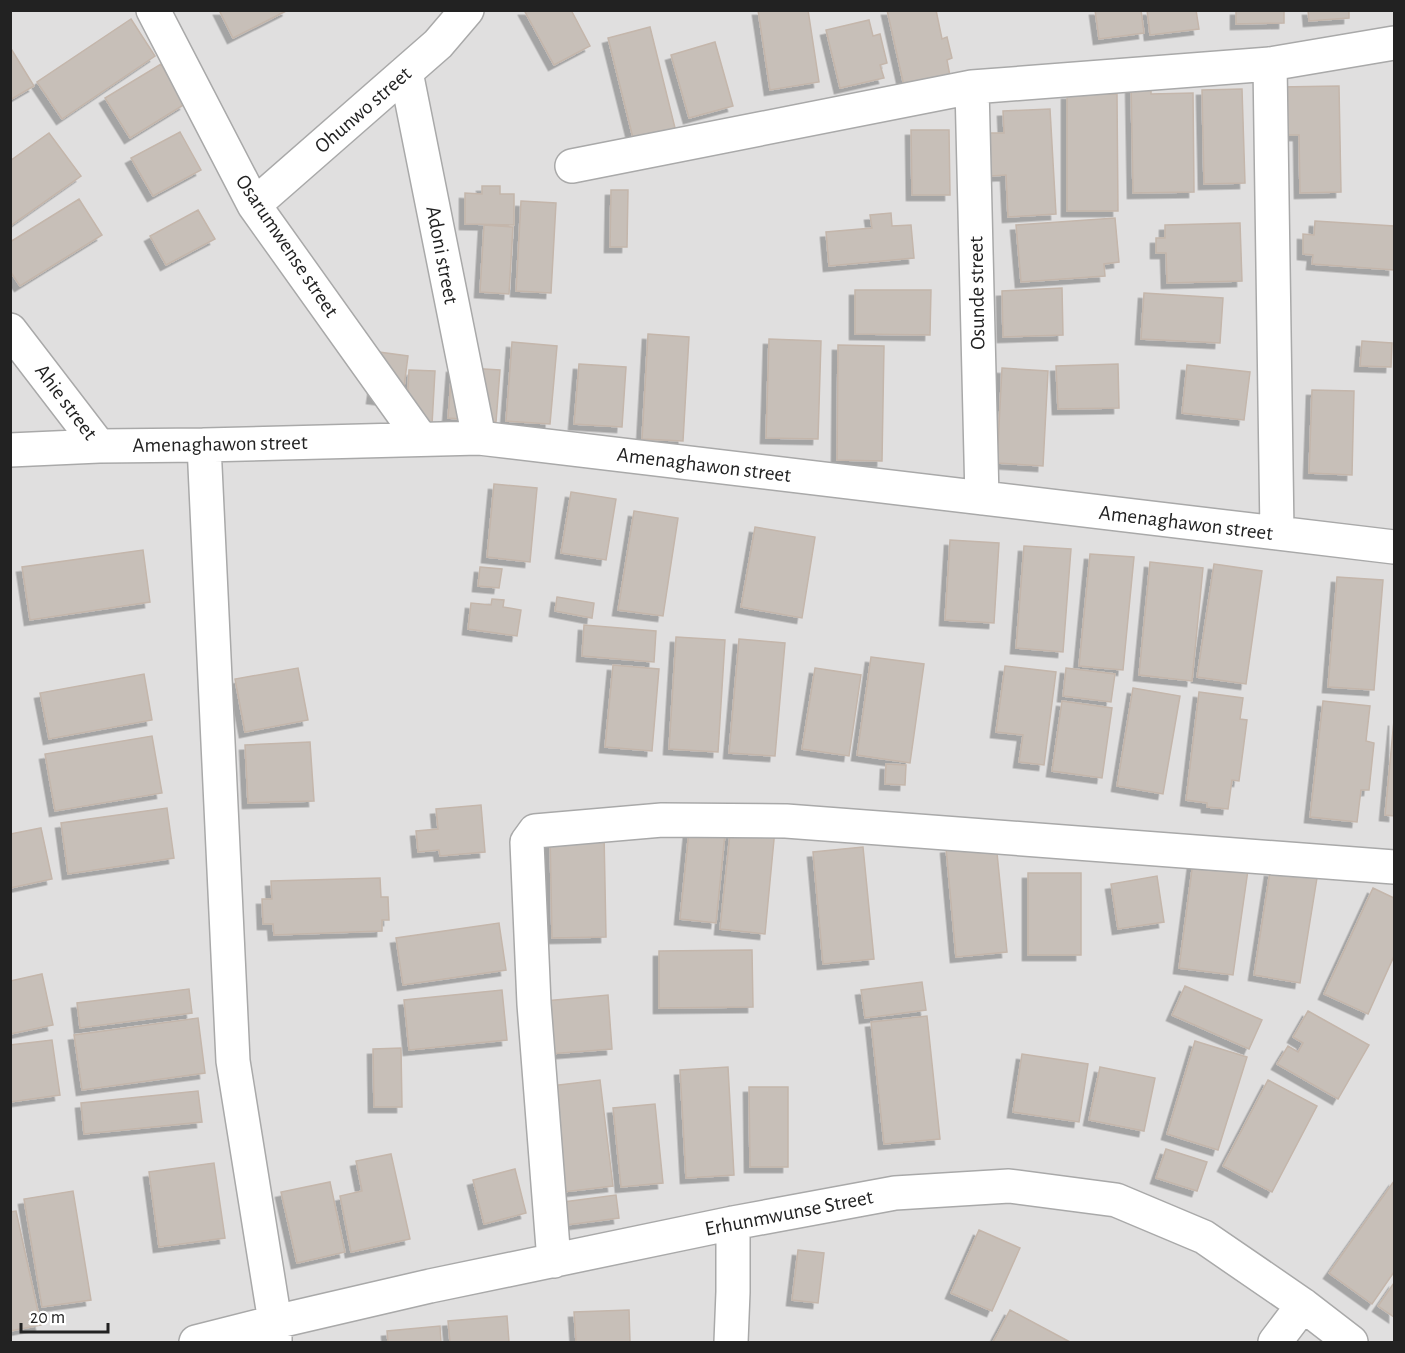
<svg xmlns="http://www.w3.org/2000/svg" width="1405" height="1353" viewBox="0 0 1405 1353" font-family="'Alegreya Sans',sans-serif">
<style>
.residential{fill:#e0dfdf}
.building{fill:#c7bfb8;stroke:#c4b6ab;stroke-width:1.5;filter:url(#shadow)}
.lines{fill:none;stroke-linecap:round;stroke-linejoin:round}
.minor-casing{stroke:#a9a9a9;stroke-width:36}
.minor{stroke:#fff;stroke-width:33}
.labels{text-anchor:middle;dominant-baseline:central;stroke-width:4.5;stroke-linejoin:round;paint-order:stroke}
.street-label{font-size:21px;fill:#222;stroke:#fff}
</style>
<defs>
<filter id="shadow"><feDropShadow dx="-5.5" dy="5.5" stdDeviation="0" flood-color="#0004"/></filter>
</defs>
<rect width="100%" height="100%" fill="#f2efe9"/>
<path class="residential" d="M11 11H1394V1342H11Z"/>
<path class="building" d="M219 10H288L233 38Z
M524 10H571L590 46 554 65Z
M758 10H808L819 82 770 90Z
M887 10H936L942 39 947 37 952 58 947 60 950 76 904 86Z
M1095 10H1141L1144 33 1099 39Z
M1147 10H1196L1199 29 1150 35Z
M1236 10H1284V23L1236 24Z
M1308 10H1349V18L1309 21Z
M131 19 155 56 62 119 37 82Z
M869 20 873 36 880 34 887 63 880 65 884 78 840 88 826 30Z
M650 27 676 132 634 142 608 38Z
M715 42 733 106 689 118 671 55Z
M10 47 34 86 10 100Z
M161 64 185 104 130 138 105 98Z
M1131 81H1151V94L1193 93 1194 192 1133 193Z
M1339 86 1341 192 1300 193 1299 135H1280L1279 87Z
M1242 89 1245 183 1204 184 1202 90Z
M1067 94H1117L1118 211H1067Z
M1050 109 1056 214 1008 217 1006 175 990 176 988 133H1004L1003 111Z
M911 130H949L950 195H912Z
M180 132 201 170 153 196 131 158Z
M49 133 81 176 10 226V161Z
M482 186H500V194H514V225L465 224V193L482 194Z
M611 190H628L627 247H610Z
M79 199 102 235 20 286 10 271V242Z
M521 201 556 203 551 293 516 291Z
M198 210 215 239 166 265 150 236Z
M891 213 892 226 911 225 914 258 829 266 826 232 872 228 870 215Z
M1115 218 1119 262 1104 264 1105 276 1021 282 1016 225Z
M1315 221 1394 226V270L1312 264 1313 255 1303 254V234L1314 235Z
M1240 223 1242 281 1167 283 1166 253H1156V238H1165V225Z
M484 225 513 227 509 294 480 292Z
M1062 288 1063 335 1003 337 1002 291Z
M855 290H931L930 335 855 334Z
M1144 293 1223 298 1220 343 1141 339Z
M648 334 689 337 683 441 642 439Z
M769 339 821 341 818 439 766 438Z
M1362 341 1392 343 1391 367 1360 366Z
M512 342 557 346 550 424 506 421Z
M838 345 884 346 882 461 837 460Z
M379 352 408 356 402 402 372 398Z
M579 364 626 367 622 427 574 424Z
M1118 364 1119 408 1058 409 1056 366Z
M1187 365 1250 372 1244 420 1182 413Z
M452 367 500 370 496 422 448 418Z
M1002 368 1048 371 1043 466 997 463Z
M409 370 435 371 432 425 406 424Z
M1312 390 1354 391 1352 475 1309 473Z
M494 484 537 488 530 562 487 557Z
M571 492 616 499 606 560 561 553Z
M634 511 678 518 663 616 618 610Z
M755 527 815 537 802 618 741 607Z
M950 540 999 543 994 623 945 620Z
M1024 546 1071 549 1063 652 1016 648Z
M143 550 150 602 30 620 22 567Z
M1090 554 1134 557 1123 670 1079 666Z
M1150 562 1203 568 1192 681 1139 675Z
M1214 564 1262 571 1246 684 1197 677Z
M480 567 502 569 499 588 478 586Z
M1337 577 1383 580 1374 690 1328 687Z
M557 597 594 603 592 618 555 611Z
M492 599 504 600 503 607 521 610 517 636 468 629 471 603 491 605Z
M584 625 656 631 654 662 582 656Z
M676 637 725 640 718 752 669 749Z
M739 639 785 643 775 756 729 753Z
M871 657 924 664 910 763 857 755Z
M613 665 659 669 652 751 605 747Z
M1005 666 1056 672 1044 765 1019 762 1023 735 996 732Z
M298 668 308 720 245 732 235 679Z
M815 668 861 675 849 756 802 749Z
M1066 668 1115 674 1111 702 1063 696Z
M144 674 152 720 49 739 40 693Z
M1133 688 1180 696 1163 794 1117 786Z
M1199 692 1243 698 1240 719 1247 720 1239 781 1232 780 1228 809 1207 807V803L1186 800Z
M1062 701 1112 708 1102 778 1052 771Z
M1323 701 1370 706 1366 741 1374 743 1369 790H1361L1357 822 1310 817Z
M1394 720V816L1385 815Z
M152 736 162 793 55 811 45 754Z
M310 742 314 801 248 803 245 745Z
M886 764 906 765 905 785 885 784Z
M481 805 485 852 440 856 439 850 418 852 416 831 438 829 436 809Z
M167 808 174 858 68 874 61 823Z
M690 821 726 824 716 923 680 919Z
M731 824 775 829 765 934 720 929Z
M41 828 52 879 10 888V834Z
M604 833 606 937 552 938 550 834Z
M996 843 1007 952 956 957 946 848Z
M863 847 874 959 823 964 813 852Z
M1193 862 1248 870 1233 975 1179 968Z
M1270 871 1317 878 1300 983 1254 975Z
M1028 873H1081V955H1028Z
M1157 876 1164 922 1118 929 1111 884Z
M380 878 381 897H388L389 920H382V931L274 935 273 924H263L262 899H272L271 881Z
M1373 888 1394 898V956L1368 1014 1324 994Z
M499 923 506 970 403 985 396 938Z
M752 950 753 1007 659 1008V951Z
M42 974 53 1025 10 1034V981Z
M922 982 926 1010 865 1018 861 990Z
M1185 986 1262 1020 1249 1049 1172 1015Z
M189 989 192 1013 80 1028 77 1003Z
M502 990 507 1040 409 1050 404 1000Z
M608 995 612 1049 549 1054 545 1001Z
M1308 1011 1369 1045 1338 1099 1277 1064 1288 1046 1298 1052 1303 1043 1293 1037Z
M927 1016 940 1139 884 1144 871 1022Z
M198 1018 205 1073 82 1090 74 1035Z
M52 1040 60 1095 10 1102V1045Z
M1195 1041 1247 1057 1218 1150 1167 1134Z
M401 1048 402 1107H374L373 1049Z
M1022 1054 1088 1064 1079 1122 1013 1112Z
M728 1067 734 1175 686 1178 680 1070Z
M1100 1067 1155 1078 1144 1131 1089 1120Z
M600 1080 613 1186 563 1192 551 1086Z
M1268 1080 1317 1106 1272 1192 1223 1166Z
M749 1087H788V1167H750Z
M198 1091 202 1122 84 1134 81 1103Z
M655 1104 663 1183 621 1187 613 1108Z
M1166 1149 1207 1162 1197 1191 1156 1178Z
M391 1154 410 1239 351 1252 340 1196 362 1191 356 1161Z
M214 1163 225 1238 159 1247 149 1172Z
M515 1169 526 1213 484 1224 473 1180Z
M1394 1181V1272L1372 1304 1329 1273Z
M330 1182 345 1252 297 1263 281 1192Z
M73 1191 91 1300 42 1307 24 1199Z
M616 1195 619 1218 559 1226 556 1203Z
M16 1211 41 1325 10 1331V1212Z
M979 1230 1020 1248 992 1311 951 1293Z
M798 1250 824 1253 818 1303 792 1300Z
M1394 1283V1317L1378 1306Z
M629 1310 630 1342H576L574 1312Z
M1010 1310 1070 1342H993Z
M507 1316 509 1342H450L448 1321Z
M440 1326 441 1342H388L387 1331Z"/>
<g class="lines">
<defs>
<path id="minor" d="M153 10 254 205 421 439
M1270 64 1277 533
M406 72 479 438
M972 87 982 498
M572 166 972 87 1270 64 1394 43
M254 205 438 44 467 10
M10 330 99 446
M204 445 233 1061 275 1322V1342
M10 450 99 446 204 445 479 438 1394 547
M554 1261 534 1004 527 842 535 831 662 820 786 821 1394 867
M196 1342 275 1322 430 1286 733 1223 895 1193 1009 1186 1116 1200 1204 1237 1303 1305 1351 1342
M731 1342 733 1292V1223
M1275 1342 1303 1305"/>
</defs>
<use href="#minor" class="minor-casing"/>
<use href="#minor" class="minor"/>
</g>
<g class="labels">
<g class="street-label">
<text transform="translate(363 110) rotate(-41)">Ohunwo street</text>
<text transform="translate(287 246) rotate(56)">Osarumwense street</text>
<text transform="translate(442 255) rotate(79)">Adoni street</text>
<text transform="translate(977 293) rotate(-91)">Osunde street</text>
<text transform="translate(66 402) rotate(53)">Ahie street</text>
<text transform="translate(220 444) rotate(-1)">Amenaghawon street</text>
<text transform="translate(704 465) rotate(7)">Amenaghawon street</text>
<text transform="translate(1186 523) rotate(7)">Amenaghawon street</text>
<text transform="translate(789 1213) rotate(-11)">Erhunmwunse Street</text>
</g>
</g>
<rect width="1405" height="1353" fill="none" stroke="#222222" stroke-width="24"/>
<path d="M21 1323v9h87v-9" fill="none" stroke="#222222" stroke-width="3"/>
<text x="30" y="1323" font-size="18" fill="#222222" stroke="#ffffff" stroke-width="4.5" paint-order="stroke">20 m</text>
</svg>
